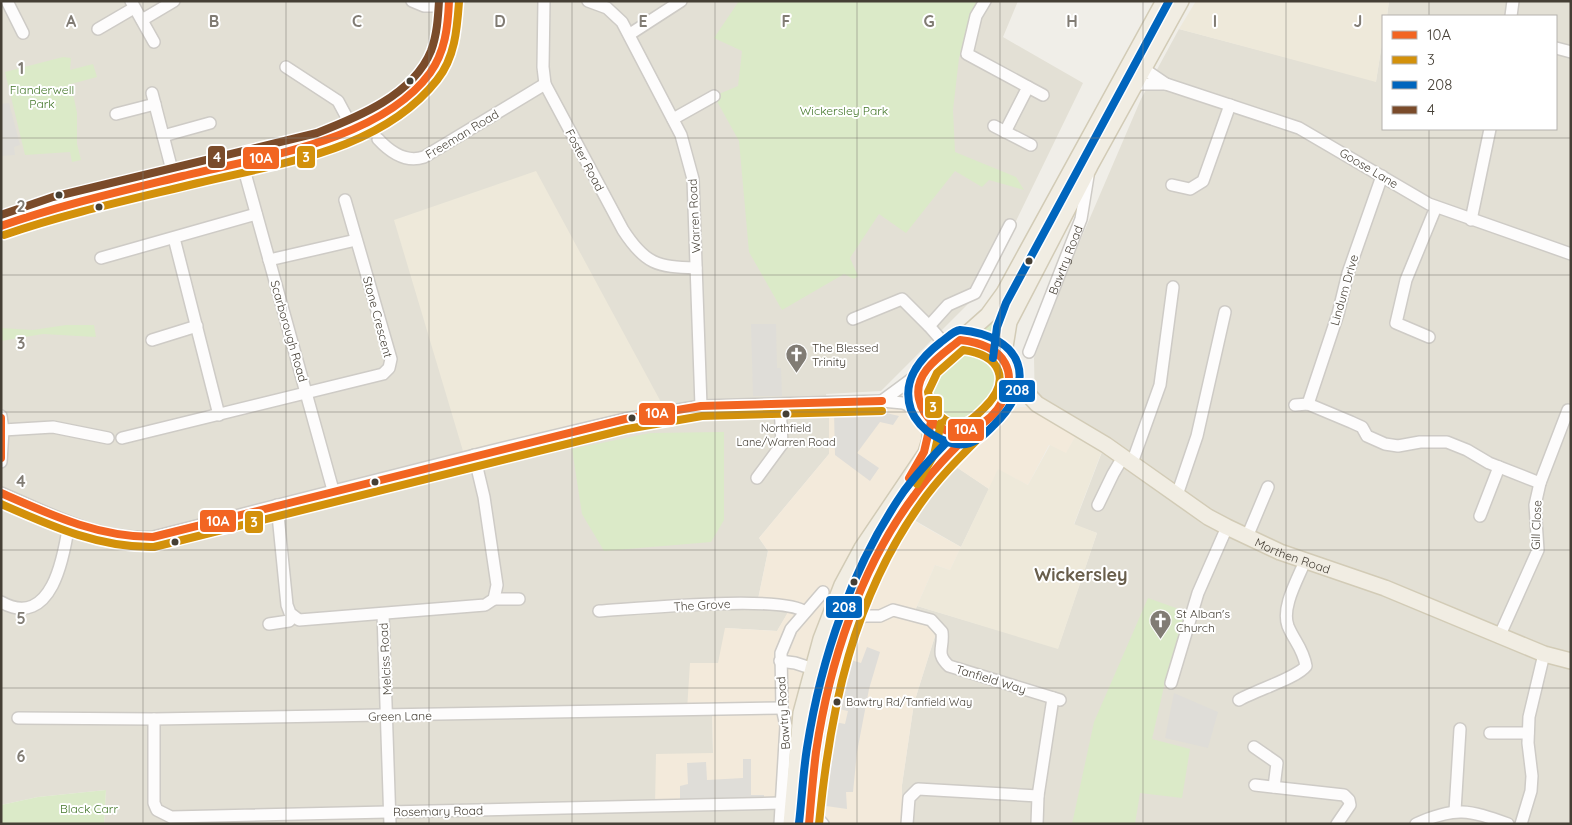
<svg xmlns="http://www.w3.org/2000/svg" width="1572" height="825" viewBox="0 0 1572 825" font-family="Quicksand,sans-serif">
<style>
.residential{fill:#e3e0d5}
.commercial{fill:#f3eadb}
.education{fill:#eee9da}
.green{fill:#dbeac8}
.parking{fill:#dfddd8}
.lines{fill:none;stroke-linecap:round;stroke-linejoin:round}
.minor-casing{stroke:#cecbc6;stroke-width:14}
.major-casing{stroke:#d2cbb6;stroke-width:18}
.minor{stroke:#fdfcfc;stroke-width:11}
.major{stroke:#f1ede3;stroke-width:15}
.bus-1-casing{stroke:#fff;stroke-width:11}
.bus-2-casing{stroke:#fff;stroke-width:11}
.bus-3-casing{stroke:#fff;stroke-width:11}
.bus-4-casing{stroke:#fff;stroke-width:11}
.bus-1{stroke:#f26522;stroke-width:8}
.bus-2{stroke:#d3910b;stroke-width:8}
.bus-3{stroke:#0065bd;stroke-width:8}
.bus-4{stroke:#7a4b2a;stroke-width:8}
.grid{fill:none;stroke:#817c74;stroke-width:1;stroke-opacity:0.55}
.bus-dot{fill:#453f35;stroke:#fff;stroke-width:2}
.labels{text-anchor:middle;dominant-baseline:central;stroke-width:4;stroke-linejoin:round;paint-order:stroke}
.bus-label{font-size:11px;fill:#453f35;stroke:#fff}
.park-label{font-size:12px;fill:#427628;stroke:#fff}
.street-label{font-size:12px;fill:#453f35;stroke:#fff}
.poi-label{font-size:12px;fill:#453f35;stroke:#fff;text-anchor:start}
.district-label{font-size:18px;font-weight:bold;fill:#685e4c;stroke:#fff}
.grid-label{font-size:16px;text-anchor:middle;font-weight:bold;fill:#817c74;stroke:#fff;stroke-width:4;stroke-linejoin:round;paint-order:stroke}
.line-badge{stroke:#fff;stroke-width:2}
.badge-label{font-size:14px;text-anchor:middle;font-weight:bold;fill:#fff}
</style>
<rect width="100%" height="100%" fill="#f0eee8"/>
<path class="residential" d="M1 1H1018L1003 37 1083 83 983 289 881 391 826 394 829 418V454L759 538 768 551 757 604 792 606 777 631 726 628 712 709 713 753 781 803 778 824H104L106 790 38 797 1 805Z
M1389 1H1571V824H900L902 820V785L914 703 935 636 913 615 917 606 1058 648 1097 533 1074 525 1102 452 1035 407 1034 358 1071 262 1141 99 1179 29 1376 81 1383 37V129H1556V16H1387Z
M948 461 989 489 961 547 907 516Z"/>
<path class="commercial" d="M890 405 910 411 938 434 1000 415 1020 407H1035L1076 435 1066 454 1049 445 1028 485 998 470 989 489 947 461 907 517 961 547 950 570 935 565 913 615 928 622 935 636 914 703 902 785V820L900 824H778L781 804 655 806 656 754 713 753 712 709 687 710 690 663H718L725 628 777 631 791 607 757 604 768 551 759 538 829 454V408Z"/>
<path class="education" d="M1196 1H1389L1387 16H1383V37L1376 82 1179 29Z
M536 171 662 404 463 451 394 220Z
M1076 435 1102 451 1074 524 1097 533 1058 649 917 606 935 565 950 570 998 469 1028 485 1050 445 1066 453Z"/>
<path class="green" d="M739 1H977L959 58 953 110 955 152 1016 177 1024 190 989 180 982 187 955 171 906 233 879 214 850 258 858 276 854 279 844 274 782 310 749 252 739 141 714 96 738 86 742 51 714 38Z
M63 57 71 58 70 70 93 64 97 77 71 84 77 113V144L81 160 72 162 70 152 25 155 5 72Z
M1007 297 1014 301 999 343 976 336 975 334Z
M66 325H94L96 337 43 334 1 341V328L33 330Z
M974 348C1040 365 976 447 939 418 904 392 942 352 974 348Z
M724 432V520L711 542 604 551 582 514 572 449 650 433Z
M937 434 954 439 932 464 926 460Z
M915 476 920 479 853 585 826 657 821 663C835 593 878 536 915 476Z
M1148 598 1187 612 1165 682 1152 739 1190 749 1182 798 1140 793 1135 824H1072L1094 722Z
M826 671 814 717 803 824H795L800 762 815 675Z
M106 790 104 824H1V805L38 797Z"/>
<path class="parking" d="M9 103 20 145 14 147 15 155 1 156V104Z
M751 324H776L777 368H781L782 396H753Z
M873 410 874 414 886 413 899 416 893 425 880 422 857 453 879 468 870 481 835 455 834 412Z
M867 647 880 652 869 689 857 752 853 792H846L847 809 826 806 835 722 845 724 848 711 839 709 851 660 861 663Z
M1174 693 1218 712 1208 748 1165 738Z
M743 759H751V795H764V798L680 800V786L688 784 687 763 706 762 707 780 743 778Z"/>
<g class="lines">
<defs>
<g id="minor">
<path d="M7 1 23 33"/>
<path d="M131 1 154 42"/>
<path d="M412 1 424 6H449"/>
<path d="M544 1 543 67 545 84 623 230C645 264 657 267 696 268"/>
<path d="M588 1 607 8 622 22 681 135 693 179 701 406"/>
<path d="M985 1 976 16 967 54 1028 87 1005 132"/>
<path d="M1511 16 1513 1"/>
<path d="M142 20 174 1"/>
<path d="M98 29 134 8"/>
<path d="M630 34 681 1"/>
<path d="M1556 48 1571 52"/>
<path d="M286 67 338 101 353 129"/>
<path d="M1137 67 1144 69 1166 84 1299 128 1429 204 1571 254"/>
<path d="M1135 84H1166"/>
<path d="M1028 87 1043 95"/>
<path d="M152 93 174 178"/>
<path d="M116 114 155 104"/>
<path d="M673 119 714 96"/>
<path d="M994 126 1031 145"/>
<path d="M163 136 210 123"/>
<path d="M378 139C390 152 406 163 424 157L545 84"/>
<path d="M245 173 333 490"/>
<path d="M1172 185 1190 189 1203 181 1230 105"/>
<path d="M1471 220 1490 129"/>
<path d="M1 226 55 207 320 143C360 127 420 100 439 58 447 40 448 20 449 1"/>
<path d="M174 238 219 415"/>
<path d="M101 258 256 214"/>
<path d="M269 260 356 240"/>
<path d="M853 319 902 299 929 326 949 349"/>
<path d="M929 326 948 305 975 293 1010 225"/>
<path d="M1429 337 1396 323 1406 280 1436 207"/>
<path d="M152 340 197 326"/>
<path id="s1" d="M1029 352 1081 219 1088 176"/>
<path d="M882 401 924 370"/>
<path d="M1308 404 1338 314 1348 273 1382 176"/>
<path d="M1295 405 1308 404 1351 422 1362 427 1367 436 1385 444 1398 446 1420 442H1447L1467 450 1489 463 1540 483"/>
<path d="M1 416 3 430 1 462"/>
<path d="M3 430 53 427 108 438"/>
<path d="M122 438 383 374 389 368 391 359 345 200"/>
<path d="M1132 463 1160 385 1173 287"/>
<path d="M757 478 782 444 780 404"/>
<path d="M1 493C51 514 98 541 153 537L487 452 625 419 701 406 882 401 903 403 922 411"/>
<path d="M1177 495 1197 436 1225 312"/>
<path d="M277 505 287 605 290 613 299 620 485 605 494 599 497 585 484 497 474 455"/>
<path d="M1098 505 1113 474 1123 457"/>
<path d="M1480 516 1499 467"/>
<path d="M1247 537 1268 487"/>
<path d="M494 599H519"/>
<path d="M1 602C52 630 64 556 69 523"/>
<path d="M599 611C633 609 784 594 805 612"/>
<path d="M383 614 390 824"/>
<path d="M269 624 289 621 293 617"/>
<path d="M847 626 864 616H880L893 610 931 620 942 632C944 649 935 653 949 666L1060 700"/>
<path d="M1499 637 1538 550 1535 505 1540 483 1568 410"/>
<path d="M780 661 795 663 820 671 827 667 835 651"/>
<path d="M1171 683 1198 593 1227 527"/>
<path d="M1239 700C1256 690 1297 678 1306 666 1303 648 1294 641 1288 626 1281 607 1298 579 1305 561"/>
<path d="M18 718 154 719 782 708"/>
<path d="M154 719V803L157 810 171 817 781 803"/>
<path d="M1490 733H1528"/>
<path d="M1254 747 1277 763 1274 787"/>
<path d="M1255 785 1344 795 1349 800 1350 805 1337 824"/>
<path d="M813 804 816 816 823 824"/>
<path d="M1455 811 1460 729"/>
<path d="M780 824 786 726 782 708 781 653 791 629 823 592"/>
<path d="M907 824 909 798 918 789 1038 796"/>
<path d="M1037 824 1038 796 1053 698"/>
<path d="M1416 824C1455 806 1469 810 1508 824"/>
<path d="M1521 824 1531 791 1532 776 1528 743 1529 717 1544 654"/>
</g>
<g id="major">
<path d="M960 340 988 315 1004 293 1164 1"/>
<path d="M1003 359 986 346 960 340 928 367 922 376 918 393 922 411 931 422 945 430 964 433 972 431 999 408 1007 396 1010 375 1003 359 1009 322 1090 166 1181 1"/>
<path id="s2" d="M1010 375 1037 404 1106 445 1208 517 1227 527 1280 552 1385 588 1544 654 1571 661"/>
<path d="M791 824 801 713 821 639 842 585 862 548 926 453 930 440 931 422"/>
<path d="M809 824C812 796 813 768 818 741 839 627 882 510 972 431"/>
</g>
</defs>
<use href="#minor" class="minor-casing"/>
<use href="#major" class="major-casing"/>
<use href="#minor" class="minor"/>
<use href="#major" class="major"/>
<defs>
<path id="bus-1" d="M1 226C61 205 122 191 183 176 260 157 380 141 430 73 445 52 448 27 449 1
M960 340C1060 351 983 462 935 424 927 418 921 409 919 399 913 372 942 355 960 340Z
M1 418V458
M909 478 924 452 931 422
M1 493C51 515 98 537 153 537L625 419 701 406 882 401
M809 824C811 800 813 776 816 752 829 664 860 568 914 496 931 472 951 452 972 431"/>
<path id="bus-2" d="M4 235C68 213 133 199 198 183 280 163 381 151 437 80 455 58 457 29 459 2
M963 350C1001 355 1012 381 984 408 979 413 974 418 969 421 949 432 930 410 928 392L937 373Z
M917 484 934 455 941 423
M1 504C51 526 99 548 154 547L627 429 702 416 882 411
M819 824C830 709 853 598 921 503 938 479 958 459 979 438"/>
<path id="bus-3" d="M960 330C1023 336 1039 381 994 425 986 433 978 442 966 444 954 446 943 441 933 435 924 430 915 420 911 410 901 381 919 359 941 342 947 338 953 331 960 330Z
M993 358 997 327 1006 303 1169 1
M799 823C802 798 803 773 807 748 821 658 852 566 904 491 922 467 943 445 965 424"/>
<path id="bus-4" d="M1 215 53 197 317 133C358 117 413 95 431 51 437 35 438 18 439 1"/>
</defs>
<use href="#bus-1" class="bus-1-casing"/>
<use href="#bus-2" class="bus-2-casing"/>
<use href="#bus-3" class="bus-3-casing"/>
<use href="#bus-4" class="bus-4-casing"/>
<use href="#bus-1" class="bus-1"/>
<use href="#bus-2" class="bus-2"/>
<use href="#bus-3" class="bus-3"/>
<use href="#bus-4" class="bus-4"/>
</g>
<path class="grid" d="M143 1V824M286 1V824M429 1V824M572 1V824M715 1V824M857 1V824M1000 1V824M1143 1V824M1286 1V824M1429 1V16M1429 129V824M1 138H1571M1 275H1571M1 412H1571M1 550H1571M1 688H1571"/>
<defs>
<symbol id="church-pin" viewBox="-11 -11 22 30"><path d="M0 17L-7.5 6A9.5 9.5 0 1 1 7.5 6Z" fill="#817c74" stroke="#fff"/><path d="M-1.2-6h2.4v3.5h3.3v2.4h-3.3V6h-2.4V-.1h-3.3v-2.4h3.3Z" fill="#fff"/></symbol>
</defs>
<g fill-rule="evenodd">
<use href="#church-pin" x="784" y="342" width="25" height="34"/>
<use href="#church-pin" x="1148" y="608" width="25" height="34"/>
</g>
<g class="bus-dot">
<circle cx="410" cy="81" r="4.5"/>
<circle cx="59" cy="195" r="4.5"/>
<circle cx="99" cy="207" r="4.5"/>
<circle cx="1029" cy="261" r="4.5"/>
<circle cx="786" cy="414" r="4.5"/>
<circle cx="632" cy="418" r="4.5"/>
<circle cx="375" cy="482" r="4.5"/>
<circle cx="175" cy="542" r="4.5"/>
<circle cx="854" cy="582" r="4.5"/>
<circle cx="837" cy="702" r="4.5"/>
</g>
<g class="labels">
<g class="bus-label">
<text x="786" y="428">Northfield<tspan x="786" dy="14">Lane/Warren Road</tspan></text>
<text x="846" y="702" text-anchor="start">Bawtry Rd/Tanfield Way</text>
</g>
<g class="park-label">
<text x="42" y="89">Flanderwell<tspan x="42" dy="14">Park</tspan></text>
<text x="844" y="110">Wickersley Park</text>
<text x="89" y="808">Black Carr</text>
</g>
<g class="street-label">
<text transform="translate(462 134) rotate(-31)">Freeman Road</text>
<text transform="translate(585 160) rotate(62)">Foster Road</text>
<text transform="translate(1369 168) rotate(31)">Goose Lane</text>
<text transform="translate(694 216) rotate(-93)">Warren Road</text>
<text stroke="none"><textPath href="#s1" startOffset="99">Bawtry Road</textPath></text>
<text transform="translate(1344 290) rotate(-74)">Lindum Drive</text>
<text transform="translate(378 317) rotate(75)">Stone Crescent</text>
<text transform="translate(289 331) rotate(74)">Scarborough Road</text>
<text transform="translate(1536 525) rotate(-88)">Gill Close</text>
<text stroke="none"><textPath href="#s2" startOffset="338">Morthen Road</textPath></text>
<text transform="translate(702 605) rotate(-3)">The Grove</text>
<text transform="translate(385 659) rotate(-93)">Melciss Road</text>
<text transform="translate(991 679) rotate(17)">Tanfield Way</text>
<text transform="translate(783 713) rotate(-94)">Bawtry Road</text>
<text transform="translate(400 716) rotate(-1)">Green Lane</text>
<text transform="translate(438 811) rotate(-1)">Rosemary Road</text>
</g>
<g class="poi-label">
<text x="812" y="347">The Blessed<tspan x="812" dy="14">Trinity</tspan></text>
<text x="1176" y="613">St Alban's<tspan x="1176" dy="14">Church</tspan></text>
</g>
<g class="district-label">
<text x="1081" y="574">Wickersley</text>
</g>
</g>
<g class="grid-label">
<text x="71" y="27">A</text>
<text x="214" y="27">B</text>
<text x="357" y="27">C</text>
<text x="500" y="27">D</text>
<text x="643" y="27">E</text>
<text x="786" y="27">F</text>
<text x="929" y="27">G</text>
<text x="1072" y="27">H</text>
<text x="1215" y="27">I</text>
<text x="1358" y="27">J</text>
<text x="21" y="74">1</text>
<text x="21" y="212">2</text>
<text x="21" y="349">3</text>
<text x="21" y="487">4</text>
<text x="21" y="624">5</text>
<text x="21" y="762">6</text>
</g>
<g class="line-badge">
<rect x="296" y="145" width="20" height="24" rx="5" fill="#d3910b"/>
<rect x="207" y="145" width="19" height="24" rx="5" fill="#7a4b2a"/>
<rect x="242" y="146" width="38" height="24" rx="5" fill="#f26522"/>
<rect x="998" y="379" width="38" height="24" rx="5" fill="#0065bd"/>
<rect x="924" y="395" width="19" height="24" rx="5" fill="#d3910b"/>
<rect x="638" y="402" width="38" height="24" rx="5" fill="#f26522"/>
<rect x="947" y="418" width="38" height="24" rx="5" fill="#f26522"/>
<rect x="199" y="509" width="38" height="24" rx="5" fill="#f26522"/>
<rect x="244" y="510" width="20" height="24" rx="5" fill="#d3910b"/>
<rect x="825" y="595" width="38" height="24" rx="5" fill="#0065bd"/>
</g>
<g class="badge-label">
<text x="306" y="162">3</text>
<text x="217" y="162">4</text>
<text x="261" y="163">10A</text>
<text x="1017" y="395">208</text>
<text x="933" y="412">3</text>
<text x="657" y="418">10A</text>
<text x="966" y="434">10A</text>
<text x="218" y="526">10A</text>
<text x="254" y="527">3</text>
<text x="844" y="612">208</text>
</g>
<rect width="1572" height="825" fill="none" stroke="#453f35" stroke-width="5"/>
<rect x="1382" y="15" width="175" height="115" fill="#ffffff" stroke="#b5b2ae"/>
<rect x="1392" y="31" width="25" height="8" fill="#f26522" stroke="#b5b2ae"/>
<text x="1427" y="40" font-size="15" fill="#453f35">10A</text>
<rect x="1392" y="56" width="25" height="8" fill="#d3910b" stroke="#b5b2ae"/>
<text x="1427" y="65" font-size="15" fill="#453f35">3</text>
<rect x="1392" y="81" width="25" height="8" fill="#0065bd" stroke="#b5b2ae"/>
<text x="1427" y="90" font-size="15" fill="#453f35">208</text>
<rect x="1392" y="106" width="25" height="8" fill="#7a4b2a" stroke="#b5b2ae"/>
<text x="1427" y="115" font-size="15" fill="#453f35">4</text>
</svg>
